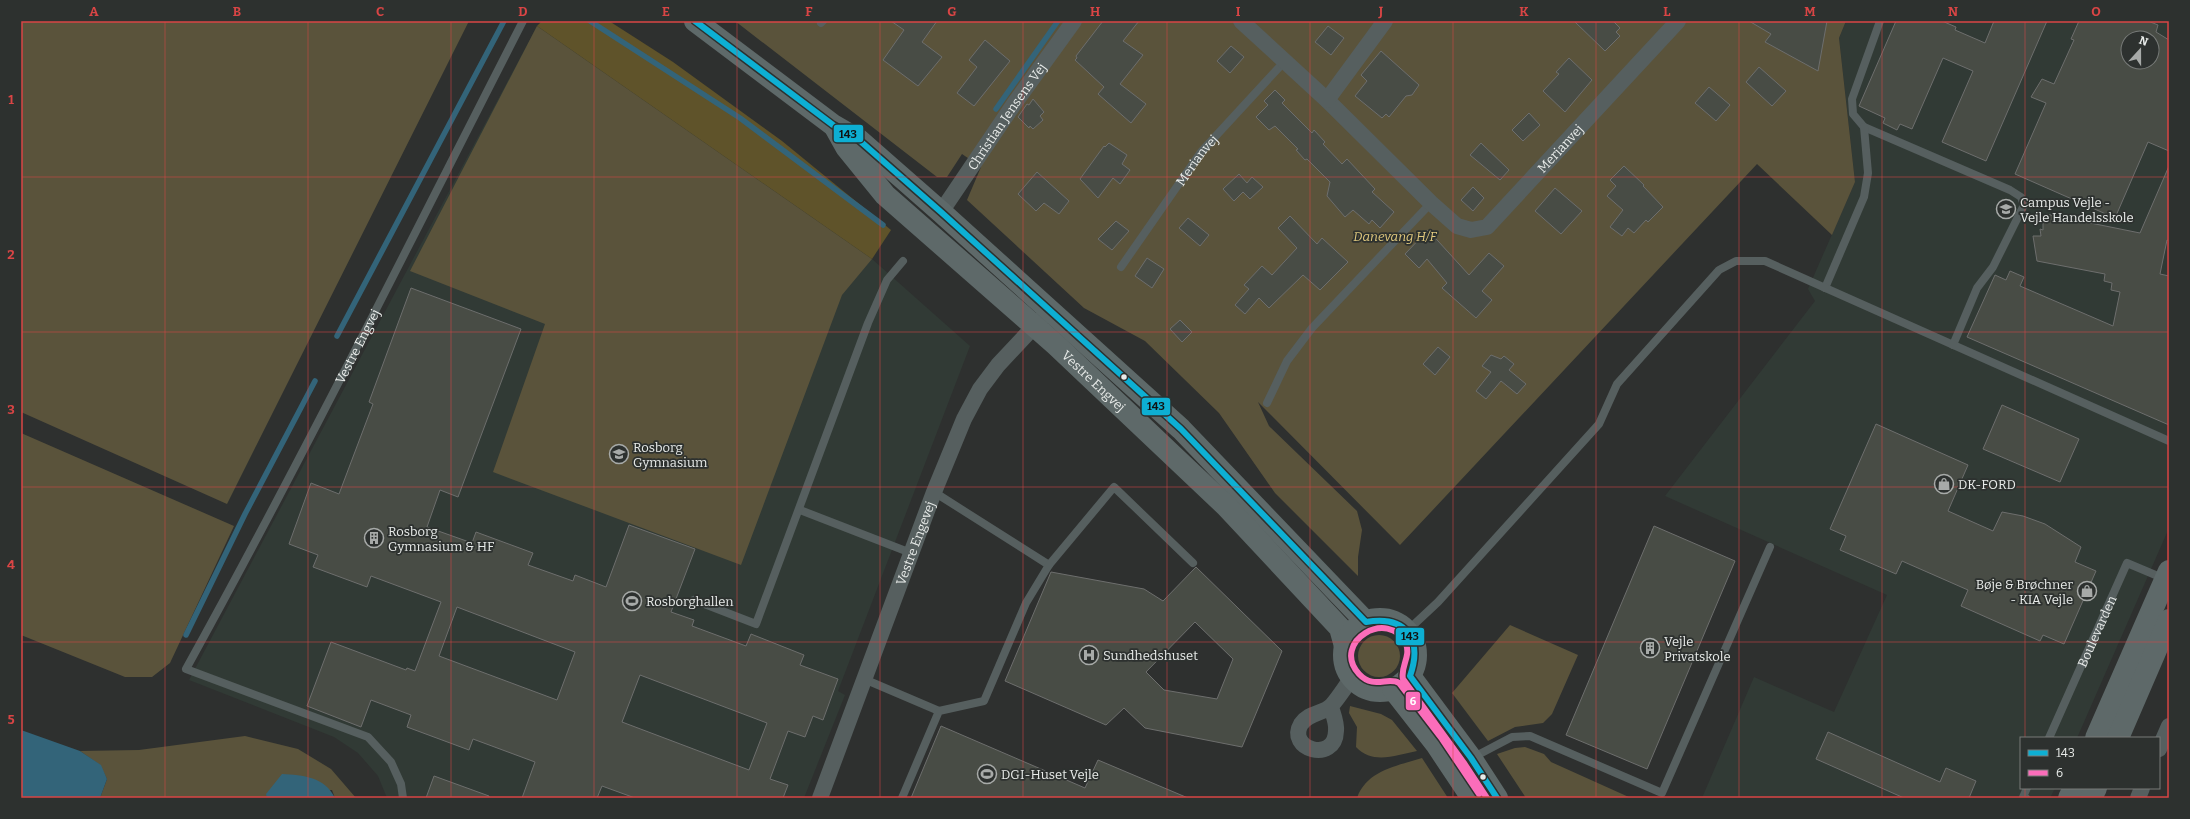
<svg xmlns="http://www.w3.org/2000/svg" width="2190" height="819" viewBox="0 0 2190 819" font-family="Bitter,serif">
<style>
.built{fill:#313a35;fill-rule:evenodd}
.green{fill:#5a533b}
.forest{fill:#5f532a}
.water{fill:#336479}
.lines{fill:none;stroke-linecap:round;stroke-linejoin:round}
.stream{stroke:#336479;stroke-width:5.5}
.building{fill:#484c45;stroke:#6d6e6d;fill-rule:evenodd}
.lane{stroke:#565f5f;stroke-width:8}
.street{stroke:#565f5f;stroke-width:16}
.secondary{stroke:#5e6969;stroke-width:22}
.bus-1-casing{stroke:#2d312f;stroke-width:9}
.bus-2-casing{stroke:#2d312f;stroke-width:9}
.bus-1{stroke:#0dafd3;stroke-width:6}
.bus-2{stroke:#fb6dba;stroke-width:6}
.grid{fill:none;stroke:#d94545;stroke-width:1;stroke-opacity:0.55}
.bus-dot{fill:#e8ebe9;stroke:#2d312f;stroke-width:1.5}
.labels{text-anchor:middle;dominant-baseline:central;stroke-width:3.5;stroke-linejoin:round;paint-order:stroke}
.street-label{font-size:13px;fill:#e8ebe9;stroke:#2d312f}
.poi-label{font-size:13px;fill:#e8ebe9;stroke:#2d312f;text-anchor:start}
.park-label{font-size:13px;font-style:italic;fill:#e1c97e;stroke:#2d312f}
.line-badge{stroke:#2d312f;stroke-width:1.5}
.badge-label{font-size:11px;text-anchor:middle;font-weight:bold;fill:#fff}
.pale-badge-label{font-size:11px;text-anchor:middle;font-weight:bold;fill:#111}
.neatline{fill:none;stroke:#d94545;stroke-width:1.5}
.grid-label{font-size:13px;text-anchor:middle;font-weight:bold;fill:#d94545}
</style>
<rect width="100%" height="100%" fill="#2e302f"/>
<path class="built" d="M1846 21H2169V528L2077 738H2021V788H2055L2050 798H1702L1754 677 1834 712 1887 595 1665 496 1815 301 1808 289 1855 182 1839 38ZM2128 38H2152V62H2128Z
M537 26 872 259 970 346 838 691 845 695 804 798H387L378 776 358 753 334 737 189 680Z"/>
<path class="green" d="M21 21H469L227 504 21 412Z
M735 21H1846L1839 38 1855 182 1832 235 1757 164 1400 545 1258 402 1269 426 1357 511 1362 530 1358 557V576L1275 493 1219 413 1145 341 1084 308 967 200 981 167 962 154 947 177H937Z
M537 26 872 259 842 295 741 565 493 472 545 324 410 271Z
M21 433 234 526 170 663 152 677H125L21 635Z
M1510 625 1578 655 1552 714 1543 723 1515 727 1488 741 1452 693Z
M1358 656a21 21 0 1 1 42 0a21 21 0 1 1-42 0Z
M1350 706 1381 714 1392 720 1417 751C1396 755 1373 765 1356 747L1357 727 1349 713Z
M245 736 298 749 331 769 356 798H335L332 790 267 794V798H100L107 779 100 765 80 751 139 750Z
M1525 747 1544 754 1551 762 1631 798H1526L1497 754 1515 748Z
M1422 758 1448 798H1357C1367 770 1397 766 1422 758Z"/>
<path class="forest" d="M542 21H609L673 62 782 141 891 230 872 259 537 26Z"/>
<path class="water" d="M21 730 80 751 101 765 107 779 100 798H21Z
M282 774C303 775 325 777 335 798H267L266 794Z"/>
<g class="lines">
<path class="stream" d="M590 21 740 118 883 225
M996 109 1058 21
M337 336 504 21
M186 635 245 514 315 381"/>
</g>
<path class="building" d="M891 21H937L922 42 942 57 918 86 883 60 904 30Z
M1103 21H1139L1123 41 1143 55 1120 84 1146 104 1131 123 1098 94 1104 87 1075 60 1077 58 1076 56Z
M1574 21H1613L1620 28 1616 32 1620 36 1605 51Z
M1749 21H1827L1818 71 1765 42 1771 34Z
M1896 21H1942L1956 27 1955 30 1985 43 1994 21H2047L1986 161 1942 142 1973 71 1943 58 1912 129 1900 124 1897 130 1883 123 1885 118 1859 106Z
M2079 21H2148L2158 25 2156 32 2169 40V151L2148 142 2115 218 2015 174 2046 103 2031 97 2042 79 2054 84 2074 40 2071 39ZM2128 38H2152V62H2128Z
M1328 26 1344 38 1331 55 1315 42Z
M985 40 1010 61 974 106 957 93 977 67 969 60Z
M1231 46 1244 57 1230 73 1217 61Z
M1381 51 1419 85 1412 95 1406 96 1389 117 1386 114 1382 118 1355 96 1367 81 1361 75Z
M1569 58 1592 80 1565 112 1543 91 1559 74 1556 72Z
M1759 67 1786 91 1772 106 1746 82Z
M1709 87 1730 105 1716 121 1695 103Z
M1275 90 1285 100 1282 103 1312 133 1314 130 1325 142 1323 144 1342 164 1347 159 1375 189 1372 192 1394 212 1380 228 1372 220 1369 224 1353 210 1345 217 1327 196 1330 182 1307 159 1305 160 1296 150 1298 149 1275 126 1269 130 1256 117 1268 105 1264 101Z
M1033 99 1044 112 1040 116 1043 120 1033 129 1030 126 1029 128 1018 117 1027 104 1029 105Z
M1529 113 1540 125 1523 141 1512 130Z
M1109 143 1127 155 1122 164 1130 170 1120 184 1113 178 1098 198 1080 179 1104 146 1105 147Z
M1481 143 1509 170 1500 180 1470 155Z
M1624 166 1644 185 1643 186 1663 207 1648 222 1646 220 1634 233 1628 228 1622 236 1610 227 1623 210 1607 196 1616 186 1610 180Z
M2169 166V241L2167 240 2160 274 2169 276V425L1967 337 1995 275 2006 280 2010 271 2024 277 2020 286 2113 326 2120 292 2111 290 2112 283 2104 281 2105 274 2037 261 2033 236H2041L2040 229 2043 230V222L2046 223V214L2140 233Z
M1037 172 1069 201 1059 214 1044 203 1036 211 1018 194Z
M1239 174 1247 183 1252 177 1263 187 1250 199 1243 192 1234 201 1223 189Z
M1473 187 1484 198 1473 211 1461 200Z
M1555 188 1582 211 1561 234 1535 211Z
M1290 216 1317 244 1322 238 1348 262 1320 290 1303 275 1269 308 1259 298 1245 314 1235 305 1249 289 1244 285 1262 266 1272 275 1297 248 1278 228Z
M1188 218 1209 235 1200 246 1179 228Z
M1116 221 1129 231 1112 250 1098 239Z
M1428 230 1469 275 1489 253 1504 266 1482 291 1492 300 1476 318 1442 288 1447 283 1427 259 1419 268 1405 254Z
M1147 258 1164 269 1152 288 1135 276Z
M411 288 521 329 458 497 440 490 427 527 472 543 476 532 533 553 528 565 573 581 575 575 606 587 629 525 695 549 671 612 694 620 692 626 746 646 751 634 804 655 800 665 838 679 823 720 813 716 805 737 788 731 770 779 788 785 783 798H635L602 786 597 798H522L535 762 473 739 469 750 407 727 411 715 371 700 361 727 307 706 331 642 406 670 407 668 415 671 441 602 371 576 367 587 313 567 318 555 289 544 311 483 339 494 373 404 369 402ZM457 607 575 652 557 700 439 656ZM640 675 767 723 749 770 622 722Z
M1180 320 1192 332 1182 342 1170 329Z
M1438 347 1450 357 1435 375 1423 364Z
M1491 355 1501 359 1504 356 1514 364 1509 370 1526 384 1517 394 1501 381 1486 399 1476 391 1491 372 1482 366Z
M2002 405 2079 439 2060 482 1983 449Z
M1876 424 1968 465 1948 511 1993 531 2002 512 2023 516 2045 524 2081 547 2075 562 2096 571 2064 644 2043 635 2040 641 1961 606 1968 590 1902 561 1896 574 1840 550 1846 536 1830 529Z
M1654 526 1735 561 1647 769 1566 735Z
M1196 567 1282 651 1242 747 1145 728 1124 708 1106 725 1005 681 1051 572 1144 589 1163 601ZM1195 622 1233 659 1217 699 1164 690 1146 672Z
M941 726 1085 788 1098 760 1188 798H911Z
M1828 732 1940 782 1946 768 1976 781 1969 798H1904L1816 759Z
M434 776 489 796V798H426Z"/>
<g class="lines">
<g class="lane">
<path d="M1880 21 1852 99 1853 114 1864 127 2010 190 2021 197 2024 205 1993 267 1977 288 1953 345"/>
<path d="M821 23 823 21"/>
<path id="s1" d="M1121 267 1201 152 1284 62"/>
<path d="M1825 288 1864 197 1868 173 1864 127"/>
<path d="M1267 403 1287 361 1312 328 1431 203"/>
<path d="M934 492 1049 565"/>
<path d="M800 510 911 553"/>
<path d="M694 600 756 624 868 323 887 280 903 261"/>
<path d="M1407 631 1438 602 1599 424 1617 384 1719 270 1736 261H1765L2169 441"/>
<path d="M864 679 939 711"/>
<path id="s2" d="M2049 738 2127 563 2165 579"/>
<path d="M1472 758 1512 737 1530 736 1662 793 1770 547"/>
<path id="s3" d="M403 798 401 784 391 762 368 737 186 669C304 456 412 238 523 21"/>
<path d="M902 798 939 711 984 701 1026 603 1049 565 1114 487 1193 563"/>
<path d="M2026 798 2023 797 2027 788"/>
</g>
<g class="street">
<path id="s4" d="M1241 21 1327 100 1431 203 1457 226 1471 230 1487 227 1678 21"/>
<path d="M1327 100 1385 21"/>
<path id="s5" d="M941 212 1014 104 1074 21"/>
<path d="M1331 707C1333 714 1337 723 1336 731 1335 764 1286 749 1301 724 1309 712 1324 714 1332 705 1339 697 1345 687 1352 678"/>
<path d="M2159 749 2169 726"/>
<path id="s6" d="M820 798 934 492 964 419 980 389 998 365 1041 319"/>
<path d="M2138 798 2142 788"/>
</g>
<g class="secondary">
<path d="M695 21 833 125 859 140 941 212 1181 429 1366 622"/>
<path id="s7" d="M836 129 846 147 885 195 1056 345 1226 506 1340 628 1345 646"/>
<circle cx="1380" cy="655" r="36"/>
<path d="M1410 676 1471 758 1497 798"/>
<path d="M1393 689 1436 744 1472 798"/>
<path d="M2096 738 2169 571"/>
<path d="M2118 738 2169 620"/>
<path d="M2069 798 2074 788"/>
<path d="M2091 798 2096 788"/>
</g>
<defs>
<path id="bus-1" d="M695 21 833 125 859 140 941 212 1181 429 1366 622C1406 615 1423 639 1410 676L1471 758 1497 798"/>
<path id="bus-2" d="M1479 794 1442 739 1399 683C1388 676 1374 690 1359 674 1330 642 1389 607 1406 644 1411 657 1400 667 1403 679L1464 763 1487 798"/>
</defs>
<use href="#bus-1" class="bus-1-casing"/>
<use href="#bus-2" class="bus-2-casing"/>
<use href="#bus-1" class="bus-1"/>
<use href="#bus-2" class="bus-2"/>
</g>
<path class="grid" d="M165 21V798M308 21V798M451 21V798M594 21V798M737 21V798M880 21V798M1023 21V798M1167 21V798M1310 21V798M1453 21V798M1596 21V798M1739 21V798M1882 21V798M2025 21V738M21 177H2169M21 332H2169M21 487H2169M21 642H2169M2025 788V798"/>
<defs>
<symbol id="school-ring" viewBox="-11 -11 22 22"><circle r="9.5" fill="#2d312f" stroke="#a7aaa8" stroke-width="1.5"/><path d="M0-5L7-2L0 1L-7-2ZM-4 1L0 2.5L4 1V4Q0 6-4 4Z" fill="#a7aaa8"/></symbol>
<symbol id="shop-ring" viewBox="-11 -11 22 22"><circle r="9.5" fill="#2d312f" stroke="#a7aaa8" stroke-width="1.5"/><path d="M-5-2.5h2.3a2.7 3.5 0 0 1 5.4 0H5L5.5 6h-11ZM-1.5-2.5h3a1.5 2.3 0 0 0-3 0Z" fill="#a7aaa8"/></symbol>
<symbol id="building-ring" viewBox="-11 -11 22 22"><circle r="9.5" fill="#2d312f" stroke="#a7aaa8" stroke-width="1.5"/><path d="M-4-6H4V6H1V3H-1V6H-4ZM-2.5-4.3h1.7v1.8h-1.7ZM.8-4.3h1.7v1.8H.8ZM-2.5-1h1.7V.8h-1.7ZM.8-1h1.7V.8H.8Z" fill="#a7aaa8"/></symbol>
<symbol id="stadium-ring" viewBox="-11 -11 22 22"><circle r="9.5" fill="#2d312f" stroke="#a7aaa8" stroke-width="1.5"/><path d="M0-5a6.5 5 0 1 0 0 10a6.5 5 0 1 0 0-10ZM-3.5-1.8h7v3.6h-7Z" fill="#a7aaa8"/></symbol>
<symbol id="hospital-ring" viewBox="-11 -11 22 22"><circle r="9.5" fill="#2d312f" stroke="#a7aaa8" stroke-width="1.5"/><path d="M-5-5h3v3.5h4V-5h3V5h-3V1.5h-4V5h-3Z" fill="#a7aaa8"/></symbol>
</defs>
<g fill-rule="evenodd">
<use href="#school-ring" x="1995" y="198" width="22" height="22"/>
<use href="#school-ring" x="608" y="443" width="22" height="22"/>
<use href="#shop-ring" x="1933" y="473" width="22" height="22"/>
<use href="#building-ring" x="363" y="527" width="22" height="22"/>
<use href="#shop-ring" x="2076" y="580" width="22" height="22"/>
<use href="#stadium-ring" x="621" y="590" width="22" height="22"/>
<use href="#building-ring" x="1639" y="637" width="22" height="22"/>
<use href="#hospital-ring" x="1078" y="644" width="22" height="22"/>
<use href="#stadium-ring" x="976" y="763" width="22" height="22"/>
</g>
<g class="bus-dot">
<circle cx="1124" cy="377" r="3.5"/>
<circle cx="1483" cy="777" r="3.5"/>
</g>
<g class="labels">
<g class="street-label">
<text stroke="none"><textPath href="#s5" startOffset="116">Christian Jensens Vej</textPath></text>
<text stroke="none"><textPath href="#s4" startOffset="436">Merianvej</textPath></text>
<text stroke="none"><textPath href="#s1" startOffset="131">Merianvej</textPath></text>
<text stroke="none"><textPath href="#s3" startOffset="632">Vestre Engvej</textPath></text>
<text stroke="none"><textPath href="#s7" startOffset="362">Vestre Engvej</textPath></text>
<text stroke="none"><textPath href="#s6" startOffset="272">Vestre Engevej</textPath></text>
<text stroke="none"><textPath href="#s2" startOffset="117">Boulevarden</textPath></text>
</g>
<g class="poi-label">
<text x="2020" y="202">Campus Vejle -<tspan x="2020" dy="15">Vejle Handelsskole</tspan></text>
<text x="633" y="447">Rosborg<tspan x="633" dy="15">Gymnasium</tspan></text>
<text x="1958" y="484">DK-FORD</text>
<text x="388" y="531">Rosborg<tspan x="388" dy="15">Gymnasium &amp; HF</tspan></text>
<text x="2073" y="584" text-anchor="end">Bøje &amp; Brøchner<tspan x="2073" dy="15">- KIA Vejle</tspan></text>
<text x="646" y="601">Rosborghallen</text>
<text x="1664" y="641">Vejle<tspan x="1664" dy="15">Privatskole</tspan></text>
<text x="1103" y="655">Sundhedshuset</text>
<text x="1001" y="774">DGI-Huset Vejle</text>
</g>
<g class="park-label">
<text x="1395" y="236">Danevang H/F</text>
</g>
</g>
<g class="line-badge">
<rect x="833" y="124" width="31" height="19" rx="4" fill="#0dafd3"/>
<rect x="1141" y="397" width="30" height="19" rx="4" fill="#0dafd3"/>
<rect x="1395" y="627" width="30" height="19" rx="4" fill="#0dafd3"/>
<rect x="1405" y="691" width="16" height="20" rx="4" fill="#fb6dba"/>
</g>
<g class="badge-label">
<text x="1413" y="705">6</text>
</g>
<g class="pale-badge-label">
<text x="848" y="138">143</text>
<text x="1156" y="410">143</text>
<text x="1410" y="640">143</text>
</g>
<rect width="2190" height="819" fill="none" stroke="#2d312f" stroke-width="44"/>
<rect x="2020" y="737" width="140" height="52" fill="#2d312f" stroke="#787b79"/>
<rect x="2028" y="750" width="20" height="6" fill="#0dafd3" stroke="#787b79"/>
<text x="2056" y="757" font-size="12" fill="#e8ebe9">143</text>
<rect x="2028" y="770" width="20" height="6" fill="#fb6dba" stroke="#787b79"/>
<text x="2056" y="777" font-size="12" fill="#e8ebe9">6</text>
<g transform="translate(2140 50) rotate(21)"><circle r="19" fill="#2d312f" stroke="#787b79"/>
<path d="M0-3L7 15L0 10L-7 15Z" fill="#a7aaa8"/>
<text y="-6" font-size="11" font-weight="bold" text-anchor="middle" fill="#e8ebe9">N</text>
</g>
<rect x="22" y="22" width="2146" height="775" class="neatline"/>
<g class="grid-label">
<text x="94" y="16">A</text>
<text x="237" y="16">B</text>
<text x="380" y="16">C</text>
<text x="523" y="16">D</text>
<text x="666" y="16">E</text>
<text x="809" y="16">F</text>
<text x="952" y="16">G</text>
<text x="1095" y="16">H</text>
<text x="1238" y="16">I</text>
<text x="1381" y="16">J</text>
<text x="1524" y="16">K</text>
<text x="1667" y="16">L</text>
<text x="1810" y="16">M</text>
<text x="1953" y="16">N</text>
<text x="2096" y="16">O</text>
<text x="11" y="104">1</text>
<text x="11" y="259">2</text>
<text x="11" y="414">3</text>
<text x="11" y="569">4</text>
<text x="11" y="724">5</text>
</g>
</svg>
